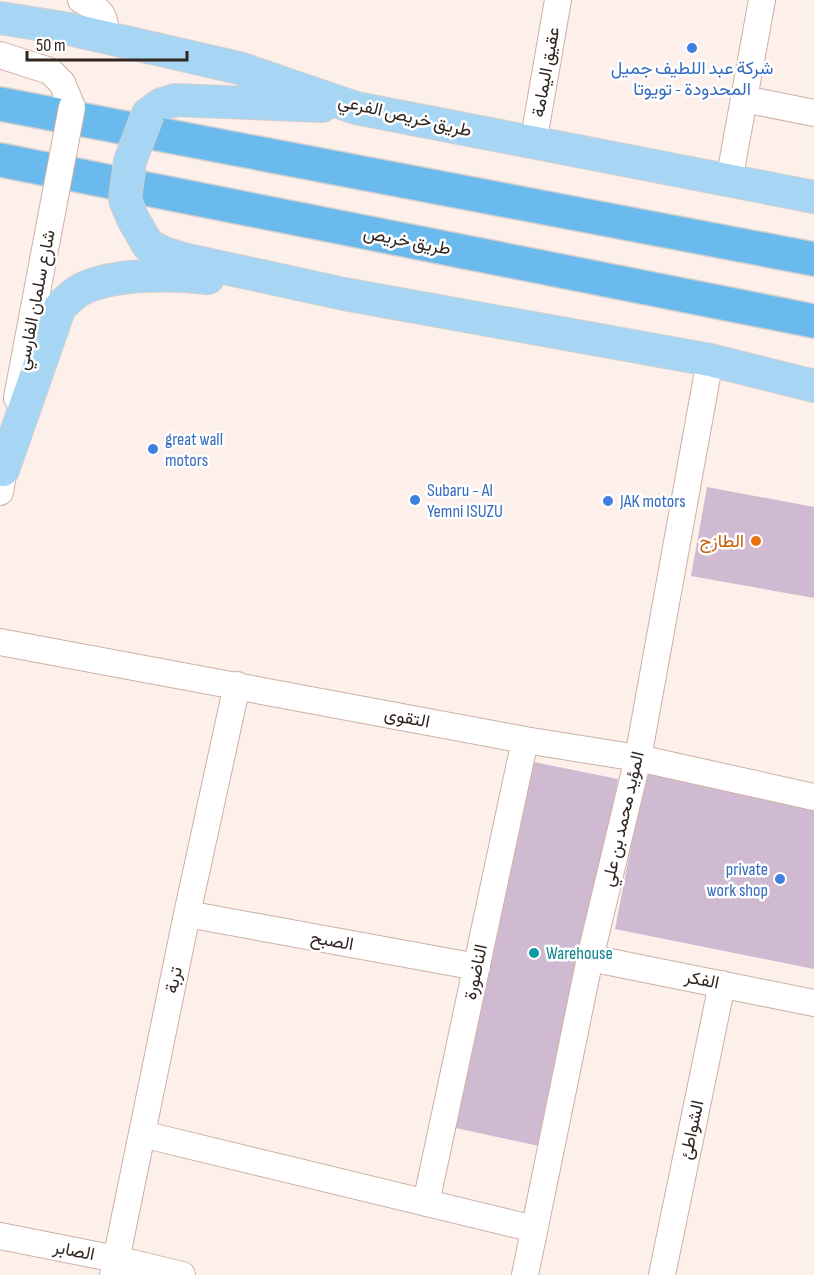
<svg xmlns="http://www.w3.org/2000/svg" width="814" height="1275" viewBox="0 0 814 1275" font-family="'Sofia Sans Condensed',Vazirmatn,sans-serif">
<style>
.building{fill:#d0bad2}
.lines{fill:none;stroke-linecap:round;stroke-linejoin:round}
.minor-casing{stroke:#cfb0a3;stroke-width:28}
.major-casing{stroke:#d2cfce;stroke-width:34}
.highway-casing{stroke:#d2cfce;stroke-width:36}
.minor{stroke:#fff;stroke-width:26}
.major{stroke:#a6d6f4;stroke-width:32}
.highway{stroke:#6abaed;stroke-width:33}
.minor-bridge-casing{stroke:#cfb0a3;stroke-width:28;stroke-linecap:butt}
.major-bridge-casing{stroke:#d2cfce;stroke-width:34;stroke-linecap:butt}
.minor-bridge{stroke:#fff;stroke-width:26}
.major-bridge{stroke:#a6d6f4;stroke-width:32}
.shop-dot{fill:#3f7fe0;stroke:#fff;stroke-width:2}
.food-dot{fill:#e8710a;stroke:#fff;stroke-width:2}
.culture-dot{fill:#0f9aa8;stroke:#fff;stroke-width:2}
.labels{text-anchor:middle;dominant-baseline:central;stroke-width:5;stroke-linejoin:round;paint-order:stroke}
.shop-label{font-size:18px;fill:#366cbe;stroke:#fff;text-anchor:start}
.street-label{font-size:18px;fill:#322621;stroke:#fff}
.food-label{font-size:18px;fill:#c56008;stroke:#fff;text-anchor:end}
.culture-label{font-size:18px;fill:#0d838f;stroke:#fff;text-anchor:start}
</style>
<rect width="100%" height="100%" fill="#fdefea"/>
<path class="building" d="M707 487 814 507V598L691 576Z
M524 760 618 779 544 1147 451 1127Z
M646 769 814 803V969L615 929Z"/>
<g class="lines">
<defs>
<path id="minor" d="M81 0C100 9 108 16 104 37
M0 55 50 71 62 83 72 107
M744 99 814 113
M533 144 558 0
M729 181 762 0
M17 398 43 260
M0 492 7 451
M0 642 525 740 638 758 814 797
M187 914 477 967
M590 958 814 1003
M142 1134 534 1229
M426 1203 525 740
M0 1236 116 1259 182 1275
M113 1275 187 914 237 685
M525 1275 590 958 638 758 710 360
M662 1275 722 984"/>
<path id="major" d="M0 18 69 29 239 68 356 108 814 197
M148 114 160 105 175 100 322 106
M148 245 164 253 183 259 344 294 710 360 814 386
M3 470 60 307C66 301 74 293 82 289 115 273 171 274 208 278"/>
<path id="highway" d="M0 104 814 259
M0 160 814 321"/>
</defs>
<use href="#minor" class="minor-casing"/>
<use href="#major" class="major-casing"/>
<use href="#highway" class="highway-casing"/>
<use href="#minor" class="minor"/>
<use href="#major" class="major"/>
<use href="#highway" class="highway"/>
<defs>
<path id="minor-bridge" d="M43 260 72 107"/>
<path id="major-bridge" d="M148 114 130 161 125 200 133 219 148 245"/>
</defs>
<use href="#minor-bridge" class="minor-bridge-casing"/>
<use href="#major-bridge" class="major-bridge-casing"/>
<use href="#minor-bridge" class="minor-bridge"/>
<use href="#major-bridge" class="major-bridge"/>
</g>
<g class="shop-dot">
<circle cx="692" cy="48" r="6"/>
<circle cx="153" cy="449" r="6"/>
<circle cx="415" cy="500" r="6"/>
<circle cx="608" cy="501" r="6"/>
<circle cx="780" cy="879" r="6"/>
</g>
<circle class="food-dot" cx="756" cy="541" r="6"/>
<circle class="culture-dot" cx="534" cy="953" r="6"/>
<g class="labels">
<g class="shop-label">
<text x="692" y="68" text-anchor="middle">شركة عبد اللطيف جميل<tspan x="692" dy="21">المحدودة - تويوتا</tspan></text>
<text x="165" y="439">great wall<tspan x="165" dy="21">motors</tspan></text>
<text x="427" y="490">Subaru - Al<tspan x="427" dy="21">Yemni ISUZU</tspan></text>
<text x="620" y="501">JAK motors</text>
<text x="768" y="869" text-anchor="end">private<tspan x="768" dy="21">work shop</tspan></text>
</g>
<g class="street-label">
<text transform="translate(546 72) rotate(-80)">عقيق اليمامة</text>
<text transform="translate(405 116) rotate(13)">طريق خريص الفرعي</text>
<text transform="translate(407 241) rotate(11)">طريق خريص</text>
<text transform="translate(36 300) rotate(-79)">شارع سلمان الفارسي</text>
<text transform="translate(407 718) rotate(11)">التقوى</text>
<text transform="translate(623 819) rotate(-77)">المؤيد محمد بن علي</text>
<text transform="translate(332 941) rotate(10)">الصبح</text>
<text transform="translate(476 972) rotate(-78)">الناضورة</text>
<text transform="translate(174 980) rotate(-78)">تربة</text>
<text transform="translate(702 980) rotate(11)">الفكر</text>
<text transform="translate(692 1130) rotate(-78)">الشواطئ</text>
<text transform="translate(74 1251) rotate(11)">الصابر</text>
</g>
<g class="food-label">
<text x="744" y="541">الطازج</text>
</g>
<g class="culture-label">
<text x="546" y="953">Warehouse</text>
</g>
</g>
<path d="M27 51v9h160v-9" fill="none" stroke="#322621" stroke-width="3"/>
<text x="36" y="51" font-size="18" fill="#322621" stroke="#ffffff" stroke-width="4.5" paint-order="stroke">50 m</text>
</svg>
